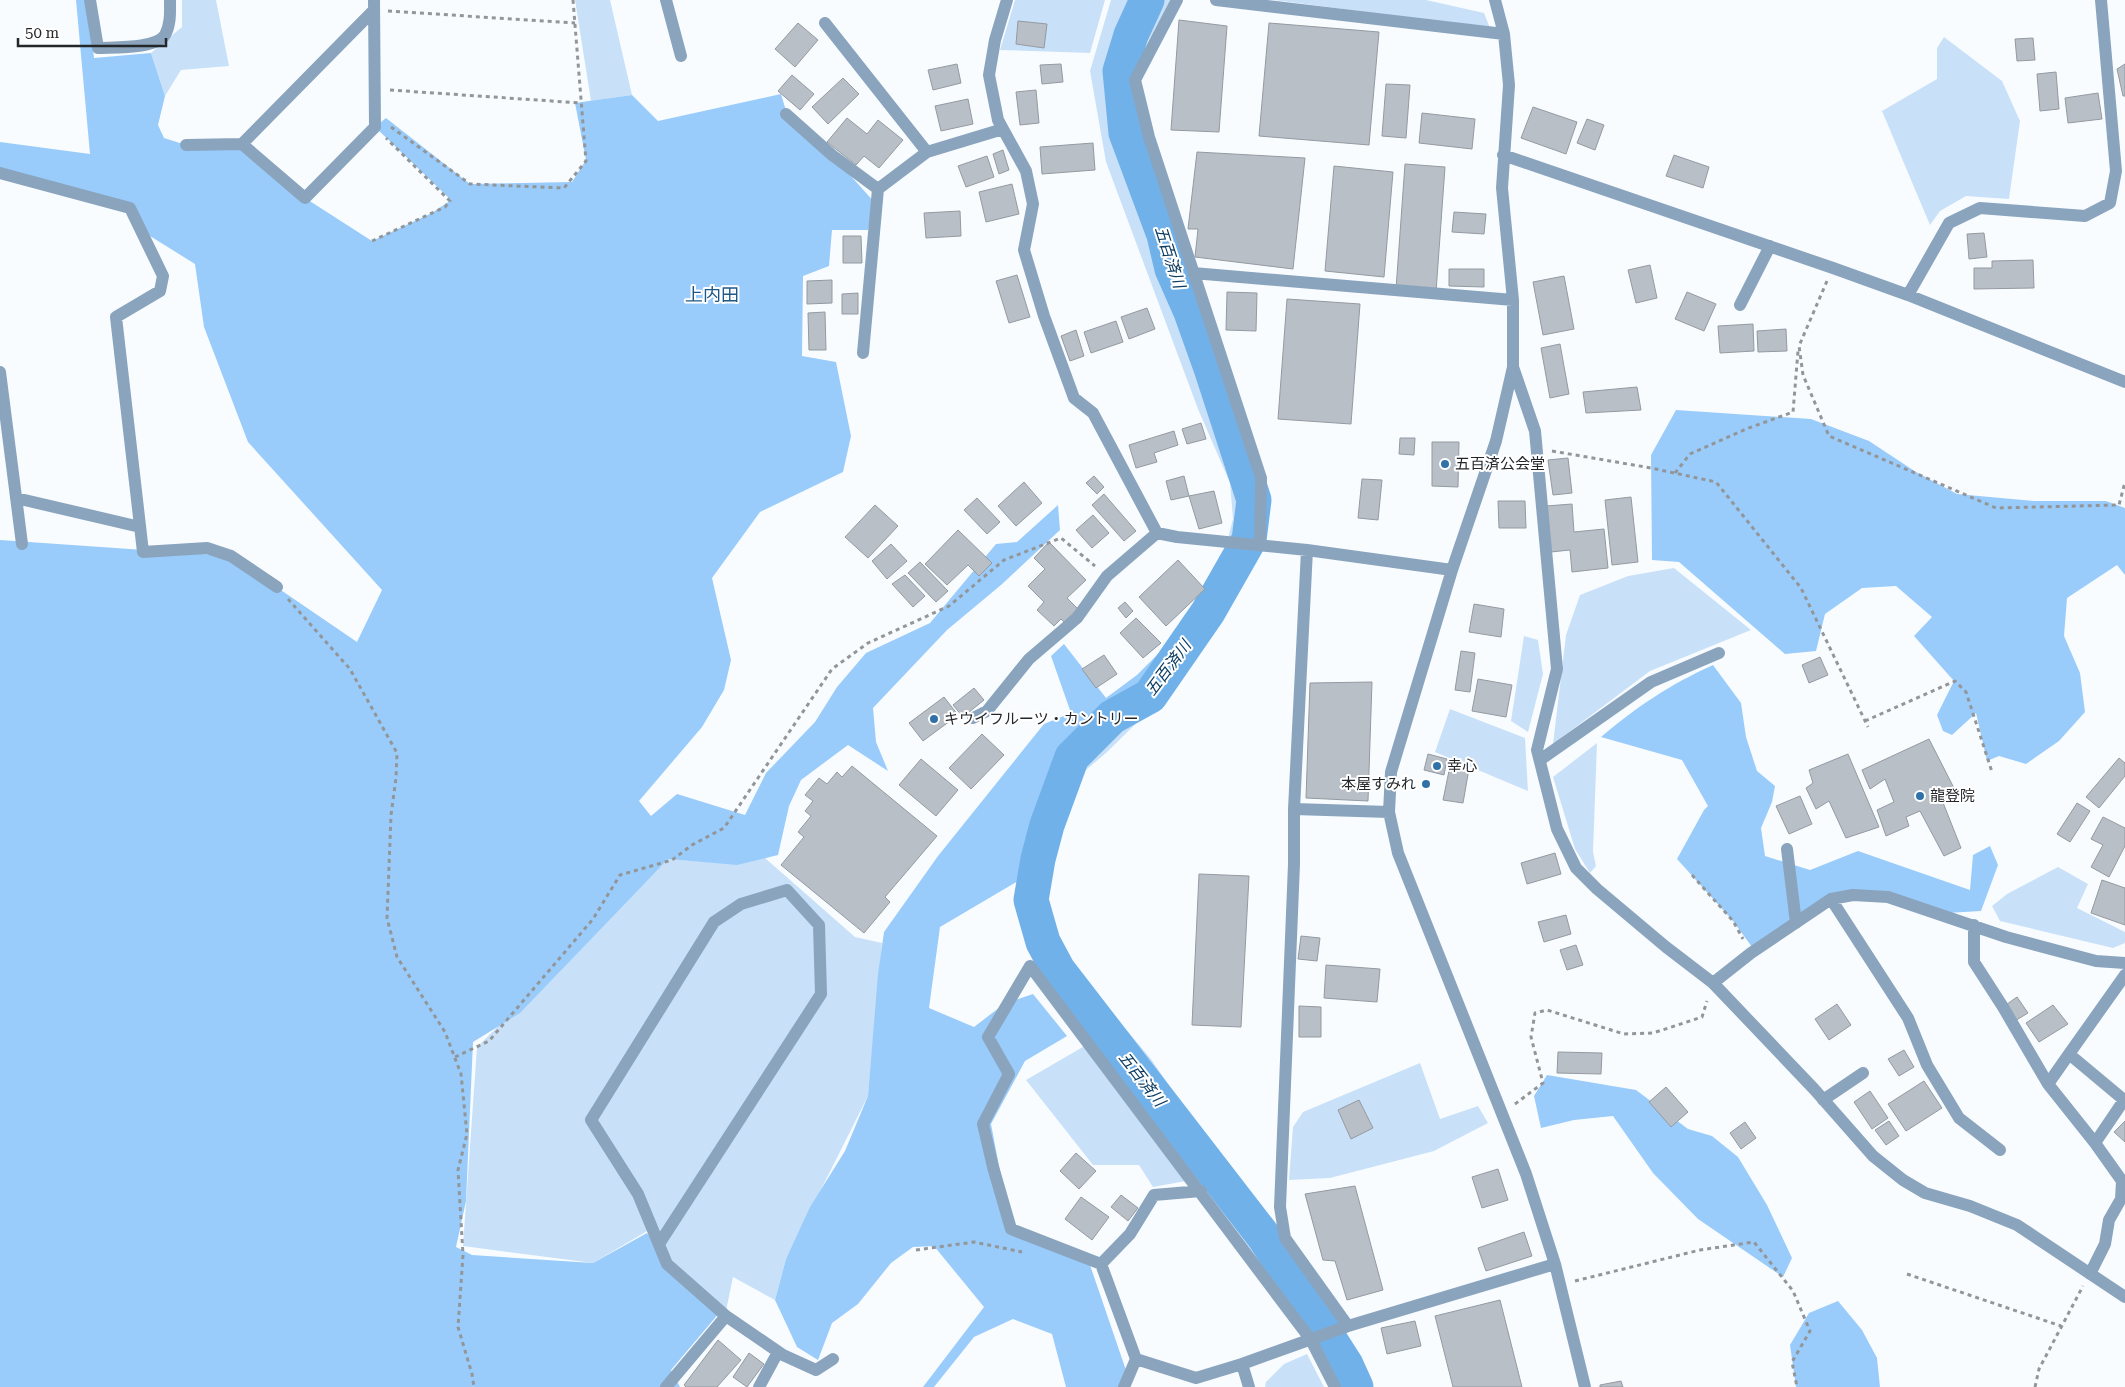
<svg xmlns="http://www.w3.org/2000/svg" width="2125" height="1387" viewBox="0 0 2125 1387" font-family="'Roboto Serif','Noto Sans JP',serif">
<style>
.green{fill:#c8e1f9}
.forest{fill:#99ccfb}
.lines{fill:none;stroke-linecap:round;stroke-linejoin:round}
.river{stroke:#71b1ea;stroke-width:35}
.building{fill:#b8bfc7;stroke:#939aa1}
.path{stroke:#939699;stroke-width:3;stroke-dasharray:4 4;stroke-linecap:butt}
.minor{stroke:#8aa4be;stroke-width:12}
.poi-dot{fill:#3071a7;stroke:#fff;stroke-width:2}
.labels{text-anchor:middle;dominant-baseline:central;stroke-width:4;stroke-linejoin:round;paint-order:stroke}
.poi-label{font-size:15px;fill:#24272a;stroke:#fff;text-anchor:start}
.water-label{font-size:16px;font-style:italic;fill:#0c3c61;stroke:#fff}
.quarter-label{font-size:18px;fill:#1c5888;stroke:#fff}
</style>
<rect width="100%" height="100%" fill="#f9fcff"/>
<path class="green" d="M182 0H216L229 66 181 70 165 96 151 53 182 27Z
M575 0H610L632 95 591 101Z
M1015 0H1105L1090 53 1000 50Z
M1111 0H1171L1135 65 1142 142 1192 280 1258 488V531L1250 564 1237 591 1173 687 1106 753 1074 780 1053 835 1045 884 1044 910 1069 962 1151 1059 1330 1321 1364 1387H1341L1186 1181 1153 1187 1139 1165H1093L1026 1080 1088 1044 1119 1087 1040 968 1018 881 1038 833 1050 774 1112 717 1148 699 1212 600 1233 519 1230 483 1198 409 1106 162 1090 71Z
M1274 0H1426L1484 13 1490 28Z
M1944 37 2002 81 2020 121 2009 199 1966 196 1940 211 1930 225 1882 111 1937 79V48Z
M1674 568 1751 630 1650 671 1553 744 1566 635 1580 595 1628 576Z
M1524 636 1538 640 1543 674 1528 732 1511 721Z
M1450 709 1525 738 1528 791 1435 752Z
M1597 743 1593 852 1596 866 1590 873 1575 849 1553 777Z
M765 858 855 937 882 943 868 1096 786 1259 775 1300 733 1277 726 1311 673 1269 654 1227 593 1263 463 1246 477 1047 668 859 733 864Z
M2058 867 2088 884 2077 908 2125 932V943L2113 948 2000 921 1992 906 2007 894Z
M1420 1063 1440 1119 1478 1106 1488 1123 1434 1151 1330 1178 1289 1180 1293 1127 1303 1112Z
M1307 1354 1324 1387H1265L1266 1382 1284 1364Z"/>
<path class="forest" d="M76 0H88L94 58 151 53 165 96 158 125 164 138 186 145 240 144 305 198 372 241 432 213 451 200 375 127 386 118 470 184 572 182 586 160 575 103 632 95 658 121 781 94 787 114 832 155 876 204 868 230H832L829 266 803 276 802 356 836 362 851 436 843 472 760 512 712 578 731 660 724 690 702 727 639 801 651 816 677 794 745 815 766 773 815 722 837 687 866 653 930 623 996 544 1017 542 1058 505 1060 530 1001 585 947 630 873 708 876 742 888 771 848 745 801 780 789 806 778 855 737 865 668 859 520 1013 473 1042 466 1201 456 1247 472 1255 593 1263 647 1233 686 1279 720 1312 671 1370 680 1387H0V540L231 556 357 642 382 590 248 442 204 327 195 264 142 231 130 208 0 173V142L90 154Z
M1676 410 1811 419 1869 441 1916 472 1957 494 2034 501H2106L2125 508V575L2117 565 2067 598 2064 636 2080 673 2085 712 2059 741 2026 764 1999 756 1987 761 1976 713 1952 735 1943 731 1937 715 1954 681 1914 636 1932 617 1896 586 1862 588 1825 614 1816 651 1785 654 1679 562 1652 560 1651 455Z
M1211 601 1151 689 1050 774 1038 833 1018 881 940 927 929 1008 974 1027 1004 1004 1033 994 1067 1036 1025 1061 991 1124 1011 1229 1090 1265 1129 1379 1124 1387H1066L1052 1334 1013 1319 974 1337 934 1387H923L984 1307 934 1246 913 1247 891 1263 858 1304 832 1323 818 1360 797 1347 775 1300 786 1259 810 1207 845 1151 868 1096 878 974 884 932 938 856 1044 724 1071 713 1051 656 1064 644 1106 698 1137 675Z
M1713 665 1741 703 1746 737 1757 771 1775 786 1772 802 1761 828 1765 856 1810 870 1858 851 1970 890 1973 855 1990 846 1998 865 1981 911 1947 913 1853 892 1752 947 1733 921 1677 859 1704 810 1708 806 1682 760 1601 737C1638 706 1669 685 1713 665Z
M1547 1075 1636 1090 1688 1129 1712 1136 1738 1157 1767 1205 1792 1258 1783 1277 1698 1219 1653 1173 1613 1116 1574 1120 1541 1128 1534 1096Z
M1838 1301 1862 1330 1877 1358 1880 1387H1796L1790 1345 1809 1313Z"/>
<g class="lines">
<path class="river" d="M1147 0 1131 35 1120 71 1126 133 1164 235 1172 269 1191 312 1211 368 1254 500 1249 540 1208 612 1150 696 1112 717 1072 757 1047 825 1038 859 1031 900 1043 942 1058 970 1265 1238 1346 1365 1356 1387"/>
</g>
<path class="building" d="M1179 20 1227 26 1219 132 1171 130Z
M1018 21 1047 24 1044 48 1016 44Z
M798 23 818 40 795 67 775 49Z
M1269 23 1379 32 1369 145 1259 136Z
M2033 38 2035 60 2017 61 2015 39Z
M957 64 961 83 933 90 928 70Z
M1061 64 1063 82 1042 84 1040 65Z
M2125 64V96H2123L2117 69Z
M2056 72 2059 109 2040 111 2037 74Z
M792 75 814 94 800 110 778 91Z
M843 78 859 94 828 124 812 107Z
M1386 84 1410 85 1406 138 1382 136Z
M1036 90 1039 123 1020 125 1016 92Z
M2098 93 2102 119 2068 123 2065 98Z
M968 99 973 124 941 131 935 106Z
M1533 107 1577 122 1566 154 1521 138Z
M1422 113 1475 119 1472 149 1419 143Z
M847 118 867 134 878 120 903 140 879 168 864 156 856 165 827 142Z
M1587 119 1604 125 1595 150 1577 143Z
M1093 143 1095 170 1042 174 1040 147Z
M1003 150 1009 170 999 174 993 154Z
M1197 152 1305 158 1293 269 1195 257 1198 229H1188Z
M1674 155 1709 167 1703 188 1666 176Z
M987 156 994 177 966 187 958 166Z
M1405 164 1445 167 1436 292 1396 289Z
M1334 166 1393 172 1384 277 1325 271Z
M1012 184 1019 214 986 222 979 192Z
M960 211 961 236 926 238 924 213Z
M1454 212 1486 214 1484 234 1452 232Z
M1984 233 1987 257 1969 259 1967 234Z
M843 236H861L862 263H843Z
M2033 260 2034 288 1974 289V268H1992V261Z
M1650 265 1657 298 1636 303 1628 270Z
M1449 269H1484V287L1449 286Z
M1017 275 1030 317 1009 323 996 281Z
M1564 276 1574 329 1543 335 1533 282Z
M832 280V303L807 304V281Z
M1227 292 1257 293 1256 331 1226 330Z
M1687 292 1716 304 1704 331 1675 319Z
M858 293V314H842V294Z
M1287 299 1360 304 1351 424 1278 419Z
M1147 308 1155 329 1129 339 1121 317Z
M825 312 826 350H809L808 313Z
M1116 321 1123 342 1091 353 1084 332Z
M1753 324 1754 351 1720 353 1718 326Z
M1786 329 1787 351 1758 352 1757 331Z
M1076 330 1084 356 1070 361 1061 336Z
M1560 344 1569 394 1550 398 1541 348Z
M1637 387 1641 410 1586 413 1583 392Z
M1201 423 1206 439 1187 444 1182 429Z
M1174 431 1178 445 1154 453 1157 462 1136 468 1129 445Z
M1400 438H1415L1414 455 1399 454Z
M1432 442H1459L1458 487 1432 486Z
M1568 458 1572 493 1553 495 1548 460Z
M1094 476 1104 487 1097 494 1086 483Z
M1184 476 1189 496 1171 500 1166 481Z
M1362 479 1382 480 1378 520 1358 518Z
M1024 482 1042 503 1016 526 998 506Z
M1214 491 1222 523 1199 529 1189 496Z
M1104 494 1136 531 1124 541 1092 505Z
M1631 497 1638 562 1612 565 1605 500Z
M977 498 1000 522 987 534 964 510Z
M1498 501H1525L1526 528H1499Z
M1572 504 1574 532 1604 529 1608 568 1572 572 1570 550 1551 552 1546 506Z
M875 505 898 526 868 558 845 537Z
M1093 515 1109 533 1092 548 1076 530Z
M958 530 992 563 979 576 968 565 947 585 925 564Z
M1049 542 1086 580 1067 598 1078 609 1064 622 1061 619 1054 626 1037 610 1044 602 1028 586 1045 569 1034 558Z
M891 544 907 561 887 579 872 561Z
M1178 560 1205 589 1166 626 1139 597Z
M920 562 948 591 936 602 908 573Z
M905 575 925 596 913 607 892 584Z
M1125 602 1133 611 1126 618 1118 608Z
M1474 604 1504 609 1501 637 1469 632Z
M1136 618 1161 643 1143 658 1120 633Z
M1461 651 1475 653 1470 692 1455 690Z
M1104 655 1117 674 1096 688 1082 669Z
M1820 657 1828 675 1809 683 1802 665Z
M1478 679 1512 685 1506 717 1472 711Z
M1372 682 1368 801 1306 798 1310 683Z
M974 688 984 700 963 717 953 705Z
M944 697 958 715 923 741 909 723Z
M982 734 1004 755 971 789 949 768Z
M1929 739 1956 792 1942 800 1961 848 1944 856 1920 811 1906 817 1909 826 1886 836 1877 810 1894 802 1885 779 1870 789 1862 770Z
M1428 754 1447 759 1444 775 1424 770Z
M1848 754 1879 827 1846 838 1829 801 1816 809 1806 788 1813 783 1809 770Z
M2119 758 2125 763V776L2099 808 2086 797Z
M921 759 958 790 936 816 899 785Z
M852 766 937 836 885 897 890 902 864 933 781 865 804 837 798 832 811 816 805 811 813 801 805 795 819 778 827 784 837 772 842 777Z
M1450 766 1469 769 1463 803 1443 800Z
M1800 796 1812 824 1789 834 1776 806Z
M2077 803 2090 811 2070 842 2057 834Z
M2103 817 2125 828V846L2109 877 2091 867 2103 845 2091 839Z
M1555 853 1561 874 1527 884 1521 863Z
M1199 874 1249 876 1241 1027 1192 1025Z
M2102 880 2125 888V925L2091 913Z
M1566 915 1571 934 1544 942 1538 922Z
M1301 936 1320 938 1317 961 1298 959Z
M1576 945 1583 965 1567 970 1560 950Z
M1326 965 1380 969 1377 1002 1324 998Z
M2017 997 2028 1013 2013 1022 2003 1007Z
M1837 1004 1851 1025 1829 1040 1815 1019Z
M2053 1005 2068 1024 2039 1042 2026 1023Z
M1299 1006 1321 1007V1037H1299Z
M1904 1050 1914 1067 1899 1076 1888 1059Z
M1558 1052 1602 1053 1601 1074 1557 1073Z
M1924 1081 1942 1108 1906 1131 1888 1104Z
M1666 1087 1688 1112 1671 1127 1649 1102Z
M1870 1091 1888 1118 1872 1129 1854 1102Z
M1359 1100 1373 1128 1351 1139 1338 1110Z
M1889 1121 1899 1136 1886 1145 1875 1130Z
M2125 1121V1142L2114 1132Z
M1745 1122 1756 1138 1741 1149 1730 1133Z
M1076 1153 1096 1171 1079 1189 1060 1171Z
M1498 1169 1508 1200 1482 1208 1472 1177Z
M1355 1186 1383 1290 1347 1300 1335 1261 1323 1260 1305 1194Z
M1121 1195 1138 1208 1128 1221 1111 1207Z
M1081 1197 1109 1217 1092 1240 1065 1219Z
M1524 1232 1532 1256 1486 1271 1478 1248Z
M1500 1300 1522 1387H1453L1435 1316Z
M1415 1321 1421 1346 1387 1354 1381 1328Z
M718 1340 741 1360 717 1387H686L684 1385Z
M749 1353 764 1364 747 1387 733 1377Z
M1621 1381 1623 1387H1600V1385Z"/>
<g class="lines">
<path class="path" d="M388 11 575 23
M390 90 581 103
M391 127 470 184 564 188 586 161 573 0
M372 241 445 207 450 201 386 138
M1827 281 1799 346 1803 375 1829 436 1996 508 2119 505 2125 482
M1552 451 1651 468 1716 482 1801 588 1868 727
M1675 473 1690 454 1746 429 1793 412 1798 351
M288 599 350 669 397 753 396 778 391 815 387 918 397 957 445 1032 461 1074 467 1134 458 1170 463 1255 458 1327 472 1374 474 1387
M1865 721 1955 681 1966 692 1992 772
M1692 875 1733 921 1743 939
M455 1057 489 1041 593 919 620 875 672 860 692 845 724 828 832 669 868 643 949 606 1004 560 1061 538 1095 566
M1515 1104 1543 1083 1531 1037 1535 1013 1547 1010 1624 1034 1653 1033 1702 1017 1707 1001
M916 1250 974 1242 1022 1252
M1907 1274 2061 1326
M1575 1281 1700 1250 1754 1242 1793 1291 1810 1331 1792 1362 1797 1387
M2035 1387 2039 1369 2083 1286"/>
<path class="minor" d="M90 0 98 48C114 47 156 49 165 35 171 24 170 11 170 0
M666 0 681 56
M1007 0 995 40 989 75 998 120 1026 171 1033 204 1024 250 1044 316 1074 398 1093 413 1157 533 1177 537 1307 550 1452 570
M1177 0 1135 80 1149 137 1261 478 1260 545
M1216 0 1504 34
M1495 0 1504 34 1509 85 1502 188 1513 300V367L1496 441 1452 570 1391 772 1389 812 1398 853 1526 1174 1555 1264 1585 1387
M825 23 927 152 1003 129
M786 114 832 155 878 189
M242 144 374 10
M186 145 242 144 305 198 375 127 374 0
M1503 155 1833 268 1908 295 2125 382
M0 173 130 208 163 276 160 291 116 317 143 552 207 548 231 556 277 587
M1193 273 1513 300
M1908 295 1949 223 1980 208 2085 216 2110 203 2116 171 2101 0
M1740 305 1770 246
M863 353 878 189 927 152
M1513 367 1535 431 1557 669 1537 750 1557 829 1576 868 1597 889 1666 947 1713 983 1814 1089 1873 1156 1903 1180 1925 1193 1970 1206 2017 1225 2125 1297
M0 372 22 544
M16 498 140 527
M1307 550 1294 809V864L1280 1207 1285 1238 1348 1326
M973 718 987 711 1029 659 1077 618 1107 576 1157 533
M1540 760 1651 682 1719 653
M1294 809 1389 812
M1787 849 1796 923
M1831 899 1908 1018 1927 1065 1959 1118 2000 1150
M1974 925V962L2003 1007 2048 1084 2095 1143
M1713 983 1751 953 1831 899 1853 895 1888 897 2006 937 2096 961 2125 963
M2048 1084 2069 1054
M1823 1100 1863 1073
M1201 1191 1154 1195 1130 1234 1101 1264 1136 1359 1196 1378 1242 1364 1348 1326 1555 1264
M659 1244 821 994 819 925 787 890 741 904 714 922 591 1120 638 1194 667 1264 726 1316 666 1387
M1101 1264 1011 1229 993 1167 983 1124 1009 1074 988 1037 1030 966 1311 1340 1335 1387
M2090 1274 2105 1244 2109 1220 2121 1199 2122 1181 2095 1143 2124 1100 2069 1054 2125 975
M726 1316 783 1355 816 1370 833 1359
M1242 1364 1249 1387
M759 1387 778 1352
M1124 1387 1136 1359"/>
</g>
<g class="poi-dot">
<circle cx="1445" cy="464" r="5"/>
<circle cx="934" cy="719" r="5"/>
<circle cx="1437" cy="766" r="5"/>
<circle cx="1426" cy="784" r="5"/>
<circle cx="1920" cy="796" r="5"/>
</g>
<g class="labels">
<g class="poi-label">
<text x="1455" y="464">五百済公会堂</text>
<text x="944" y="719">キウイフルーツ・カントリー</text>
<text x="1447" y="766">幸心</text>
<text x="1416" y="784" text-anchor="end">本屋すみれ</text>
<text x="1930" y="796">龍登院</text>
</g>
<g class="water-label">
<text transform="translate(1170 257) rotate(72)">五百済川</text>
<text transform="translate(1168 668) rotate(-53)">五百済川</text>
<text transform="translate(1142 1079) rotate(52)">五百済川</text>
</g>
<g class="quarter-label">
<text x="712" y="294">上内田</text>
</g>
</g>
<path d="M18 38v8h148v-8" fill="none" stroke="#24272a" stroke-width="2.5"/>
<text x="25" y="38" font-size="15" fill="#24272a" stroke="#ffffff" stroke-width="4" paint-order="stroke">50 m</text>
</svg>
